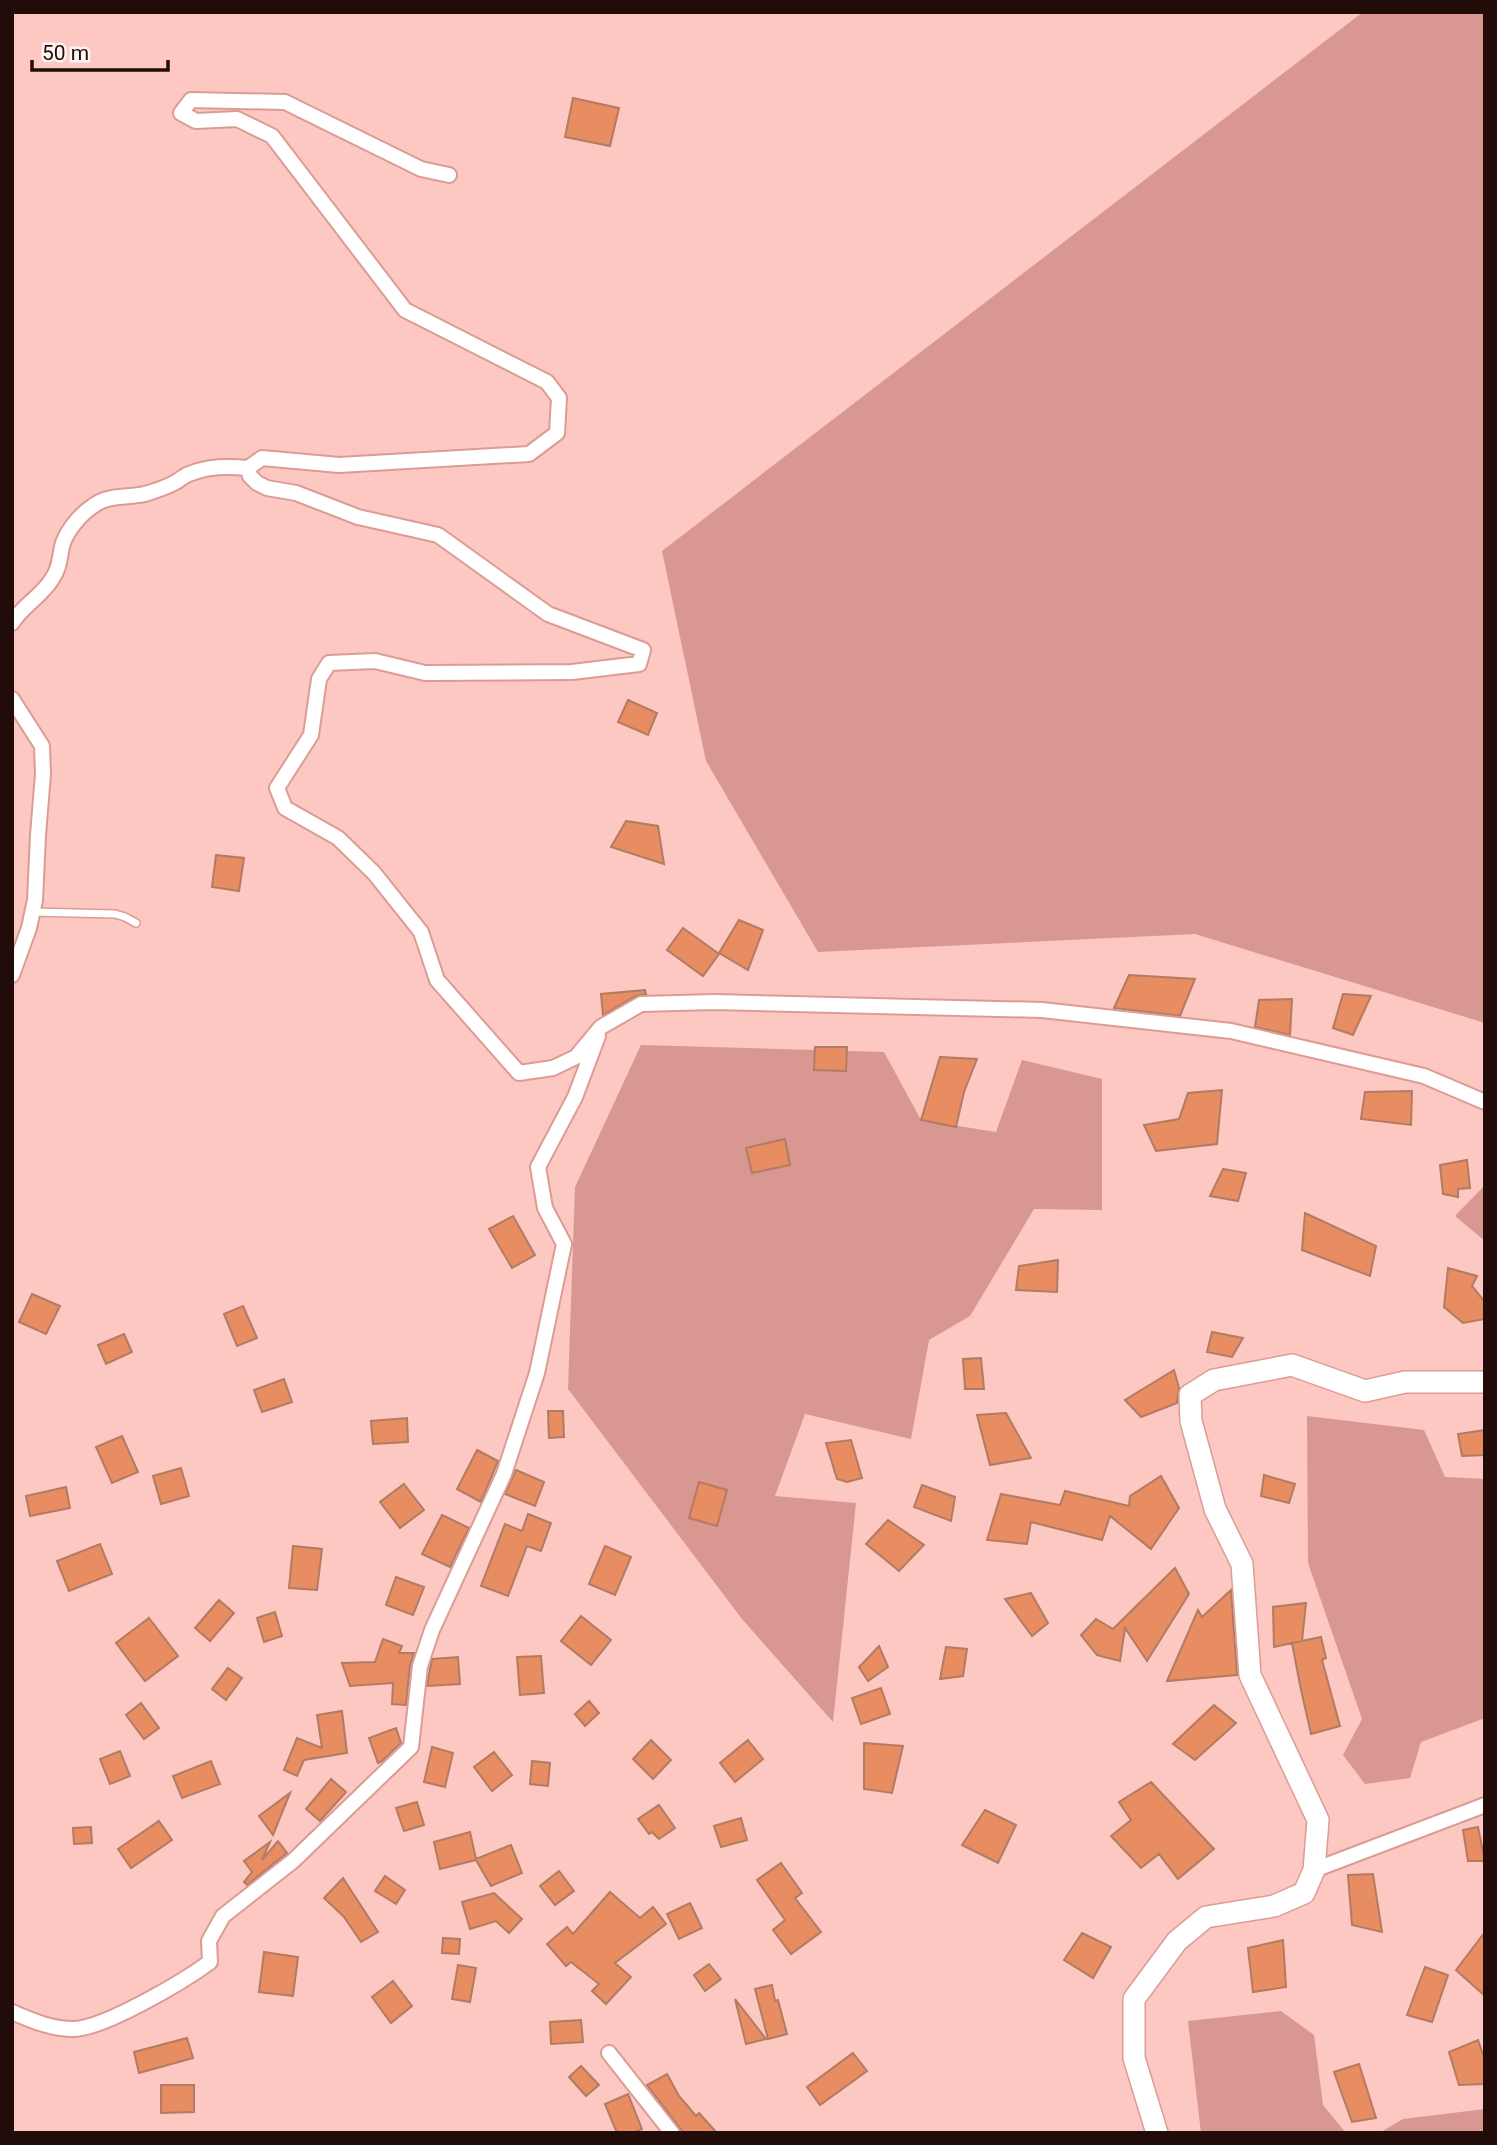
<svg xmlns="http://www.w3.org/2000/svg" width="1497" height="2145" viewBox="0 0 1497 2145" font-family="Roboto,sans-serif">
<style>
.green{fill:#d89791}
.building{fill:#e88c62;stroke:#b27b63;stroke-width:2}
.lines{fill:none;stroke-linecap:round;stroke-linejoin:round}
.lane-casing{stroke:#dc9c96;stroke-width:10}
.street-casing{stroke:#dc9c96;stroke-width:18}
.secondary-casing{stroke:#dc9c96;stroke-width:24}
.lane{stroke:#fff;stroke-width:7}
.street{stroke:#fff;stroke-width:14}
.secondary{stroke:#fff;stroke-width:21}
</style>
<rect width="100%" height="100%" fill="#fdc7c2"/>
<path class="green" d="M1363 12H1485V1023L1195 934 818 952 706 761 662 551Z
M641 1045 884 1052 921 1120 996 1132 1022 1060 1102 1079V1210L1034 1209 970 1316 929 1340 911 1439 805 1414 775 1496 856 1503 833 1722 742 1619 568 1389 575 1187Z
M1485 1185V1241L1455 1216Z
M1307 1416 1424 1430 1445 1477 1485 1479V1718L1421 1742 1410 1778 1365 1784 1343 1755 1362 1719 1308 1563Z
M1281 2011 1314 2035 1323 2105 1346 2133H1201L1188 2021Z
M1485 2109V2133H1379L1403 2119Z"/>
<path class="building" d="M573 98 619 108 610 146 565 137Z
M628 700 657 713 648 735 618 722Z
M626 821 658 826 664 864 611 847Z
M216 855 244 858 239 891 212 887Z
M739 920 763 930 748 970 719 953Z
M683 928 719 954 703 976 667 950Z
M1129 975 1195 979 1180 1016 1114 1008Z
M645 990 646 994 636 996 603 1015 601 994Z
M1343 994 1371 996 1353 1035 1333 1028Z
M1292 999 1290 1035 1255 1027 1259 1000Z
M815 1047H847L846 1071 814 1070Z
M940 1057 977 1059 964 1092 956 1127 921 1120Z
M1222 1090 1217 1144 1156 1151 1144 1125 1179 1119 1188 1093Z
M1412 1091 1411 1125 1361 1119 1365 1092Z
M785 1139 790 1165 752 1173 746 1148Z
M1467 1160 1470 1188 1458 1189V1197L1443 1194 1440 1165Z
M1223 1169 1246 1173 1238 1201 1210 1196Z
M1305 1213 1376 1246 1370 1276 1302 1250Z
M513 1216 535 1255 512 1268 489 1229Z
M1058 1260 1057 1292 1016 1290 1019 1266Z
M1448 1268 1477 1276 1472 1286 1485 1302V1319L1463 1323 1444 1307Z
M32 1294 60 1306 46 1334 19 1322Z
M243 1306 257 1338 237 1346 224 1314Z
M1212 1332 1243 1338 1232 1357 1207 1352Z
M124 1334 132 1352 106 1364 98 1345Z
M981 1358 984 1389H965L963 1359Z
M1174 1370 1179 1388 1177 1403 1141 1417 1125 1400Z
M284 1379 292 1402 262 1412 254 1390Z
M548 1411H563L564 1437 549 1438Z
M1006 1413 1031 1458 990 1465 977 1415Z
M407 1418 408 1442 373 1444 371 1421Z
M1485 1430V1455L1462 1456 1458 1434Z
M122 1436 138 1472 112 1483 96 1447Z
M851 1440 862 1478 847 1482 837 1479 826 1443Z
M477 1450 498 1461 481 1502 457 1489Z
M181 1468 189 1496 161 1504 153 1476Z
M516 1470 544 1482 535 1506 505 1494Z
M1264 1475 1295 1484 1289 1503 1261 1496Z
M1161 1476 1179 1508 1151 1549 1110 1516 1102 1540 1031 1522 1027 1544 987 1540 1001 1494 1060 1505 1065 1491 1129 1506 1130 1496Z
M699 1482 727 1490 717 1526 689 1518Z
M404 1484 424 1510 400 1528 380 1502Z
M922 1485 955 1497 951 1521 914 1507Z
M66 1487 70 1508 30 1516 26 1496Z
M528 1514 551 1523 541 1551 527 1546 508 1596 481 1586 505 1524 522 1531Z
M442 1515 469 1528 450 1567 422 1554Z
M888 1520 924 1545 899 1571 866 1544Z
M100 1544 112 1574 69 1591 57 1561Z
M293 1546 322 1549 317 1590 289 1588Z
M605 1546 631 1557 615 1595 589 1584Z
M1175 1568 1189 1594 1147 1661 1125 1628 1120 1661 1097 1655 1081 1635 1096 1619 1113 1629Z
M396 1577 424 1587 413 1615 386 1605Z
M1231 1590 1237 1675 1167 1681 1198 1610 1202 1617Z
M1031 1593 1048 1623 1032 1636 1005 1599Z
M219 1600 234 1613 210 1641 195 1628Z
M1306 1603 1302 1641 1274 1647 1273 1607Z
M275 1612 282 1636 264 1642 257 1618Z
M581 1616 611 1640 591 1665 561 1641Z
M149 1618 178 1656 145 1681 116 1643Z
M1321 1637 1326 1658 1322 1660 1340 1726 1311 1734 1300 1685 1292 1643Z
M383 1639 402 1646 399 1653H414L410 1665 406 1705 392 1704 393 1683 350 1686 342 1663 375 1662Z
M879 1646 888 1667 868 1681 859 1667Z
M946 1647 967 1649 963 1676 940 1679Z
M541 1656 544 1693 520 1695 517 1657Z
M458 1657 460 1684 427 1686 432 1659Z
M228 1668 242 1678 226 1700 212 1689Z
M881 1688 890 1714 861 1724 852 1698Z
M589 1701 599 1713 585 1726 575 1714Z
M141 1703 159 1728 144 1739 126 1715Z
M1214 1705 1236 1723 1195 1760 1173 1744Z
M342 1711 347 1753 304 1760 297 1776 284 1770 297 1738 322 1748 317 1715Z
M396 1728 401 1743 382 1761 378 1763 369 1738Z
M651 1740 671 1760 653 1779 633 1759Z
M748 1740 763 1759 735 1782 720 1763Z
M864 1743 903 1746 892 1793 864 1789Z
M432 1747 453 1753 445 1787 424 1782Z
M120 1751 130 1776 110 1784 100 1759Z
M494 1752 512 1775 492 1791 474 1767Z
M211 1761 220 1784 182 1798 173 1776Z
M532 1761 550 1763 548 1786 530 1784Z
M331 1779 346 1792 320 1821 306 1809Z
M1151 1782 1214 1849 1178 1879 1159 1854 1141 1868 1111 1836 1131 1820 1119 1802Z
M290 1793 273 1835 259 1816Z
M417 1802 424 1825 404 1831 396 1808Z
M659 1805 675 1828 659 1839 652 1832 649 1834 638 1819Z
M985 1810 1016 1825 998 1863 962 1845Z
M741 1818 747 1840 721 1847 714 1826Z
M159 1821 172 1840 131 1868 118 1849Z
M91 1827 92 1843 74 1844 73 1828Z
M1478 1827 1485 1861H1468L1463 1830Z
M470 1832 476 1859 511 1845 522 1873 491 1886 476 1860 440 1869 434 1842Z
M278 1841 287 1853 247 1885 244 1882 252 1872 244 1861 270 1842 262 1860Z
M781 1863 802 1893 795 1898 821 1932 791 1954 773 1930 785 1920 757 1880Z
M559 1871 574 1891 555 1905 540 1886Z
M1373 1874 1382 1932 1352 1925 1348 1875Z
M385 1876 405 1890 396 1904 375 1891Z
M343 1878 378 1932 361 1942 344 1917 324 1898Z
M610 1892 640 1918 653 1907 666 1924 615 1963 631 1977 606 2004 592 1991 599 1984 571 1962 566 1966 547 1944 567 1927 573 1934Z
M494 1893 522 1919 509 1933 496 1921 470 1929 462 1902Z
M690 1903 702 1928 679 1939 667 1914Z
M1485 1932V1996L1456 1970Z
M1082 1933 1111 1947 1093 1978 1064 1960Z
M443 1938 460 1939 459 1954 442 1953Z
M1283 1940 1286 1987 1253 1992 1248 1948Z
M264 1952 298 1957 293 1996 259 1992Z
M709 1964 721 1979 705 1991 694 1975Z
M458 1965 476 1968 470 2002 452 1999Z
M1425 1967 1448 1975 1432 2022 1407 2015Z
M393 1981 412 2006 391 2023 372 1997Z
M772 1985 775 2001 778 2000 787 2034 768 2039 755 1989Z
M735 1999 766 2039 746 2044Z
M581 2020 583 2042 551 2044 550 2022Z
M187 2038 193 2058 139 2073 134 2052Z
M1478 2040 1485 2060V2084L1459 2085 1449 2052Z
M853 2053 867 2071 820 2105 807 2087Z
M1359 2064 1376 2118 1352 2122 1334 2072Z
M581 2066 599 2085 586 2096 569 2077Z
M667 2074 679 2096 696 2116 699 2113 717 2133H684L680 2128 647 2085Z
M161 2085H194V2112L161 2113Z
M628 2094 642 2129 633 2133H617L605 2104Z"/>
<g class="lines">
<defs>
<path id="lane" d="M33 912 115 914 125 917 136 923"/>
<path id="street" d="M449 175 421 169 285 102 191 100 181 113 196 121 237 119 272 136 405 310 547 382 559 398 557 433 529 454 339 465 262 458 248 468 250 476 257 483 267 488 296 493 358 517 438 535 548 614 643 650 639 664 572 672 425 673 375 661 329 663 319 679 311 735 277 788 285 808 338 838 374 873 421 932 437 980 519 1073 553 1068 576 1057 601 1027 641 1004 714 1002 1042 1010 1231 1031 1424 1076 1485 1102
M12 623C22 606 42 596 52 579 61 566 59 556 63 543 68 529 81 514 93 506 108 494 128 498 145 494 155 491 167 487 176 482 180 479 184 476 189 474 209 466 227 466 248 468
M12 699 42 746 43 774 38 835 35 900 29 928 12 975
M1314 1870 1485 1805
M12 2012C33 2021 51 2029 74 2029 105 2028 184 1981 210 1962L209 1941 223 1916 293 1861 411 1747 420 1666 432 1630 504 1474 537 1373 564 1244 545 1208 538 1167 575 1097 598 1036
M609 2053 672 2133"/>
<path id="secondary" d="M1157 2133 1134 2058V1999L1177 1941 1206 1917 1274 1906 1304 1893 1314 1870 1318 1820 1250 1675 1242 1564 1215 1509 1191 1421 1190 1395 1214 1380 1292 1365 1365 1391 1405 1382H1485"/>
</defs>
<use href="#lane" class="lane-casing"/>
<use href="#street" class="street-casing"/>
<use href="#secondary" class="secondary-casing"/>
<use href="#lane" class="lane"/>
<use href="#street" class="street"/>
<use href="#secondary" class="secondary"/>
</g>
<rect width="1497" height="2145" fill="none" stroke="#220c0a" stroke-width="28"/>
<path d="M32 60v10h136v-10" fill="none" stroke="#220c0a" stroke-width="3.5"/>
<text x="42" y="60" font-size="21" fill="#220c0a" stroke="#fcf5f4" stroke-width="5" paint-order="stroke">50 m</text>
</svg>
